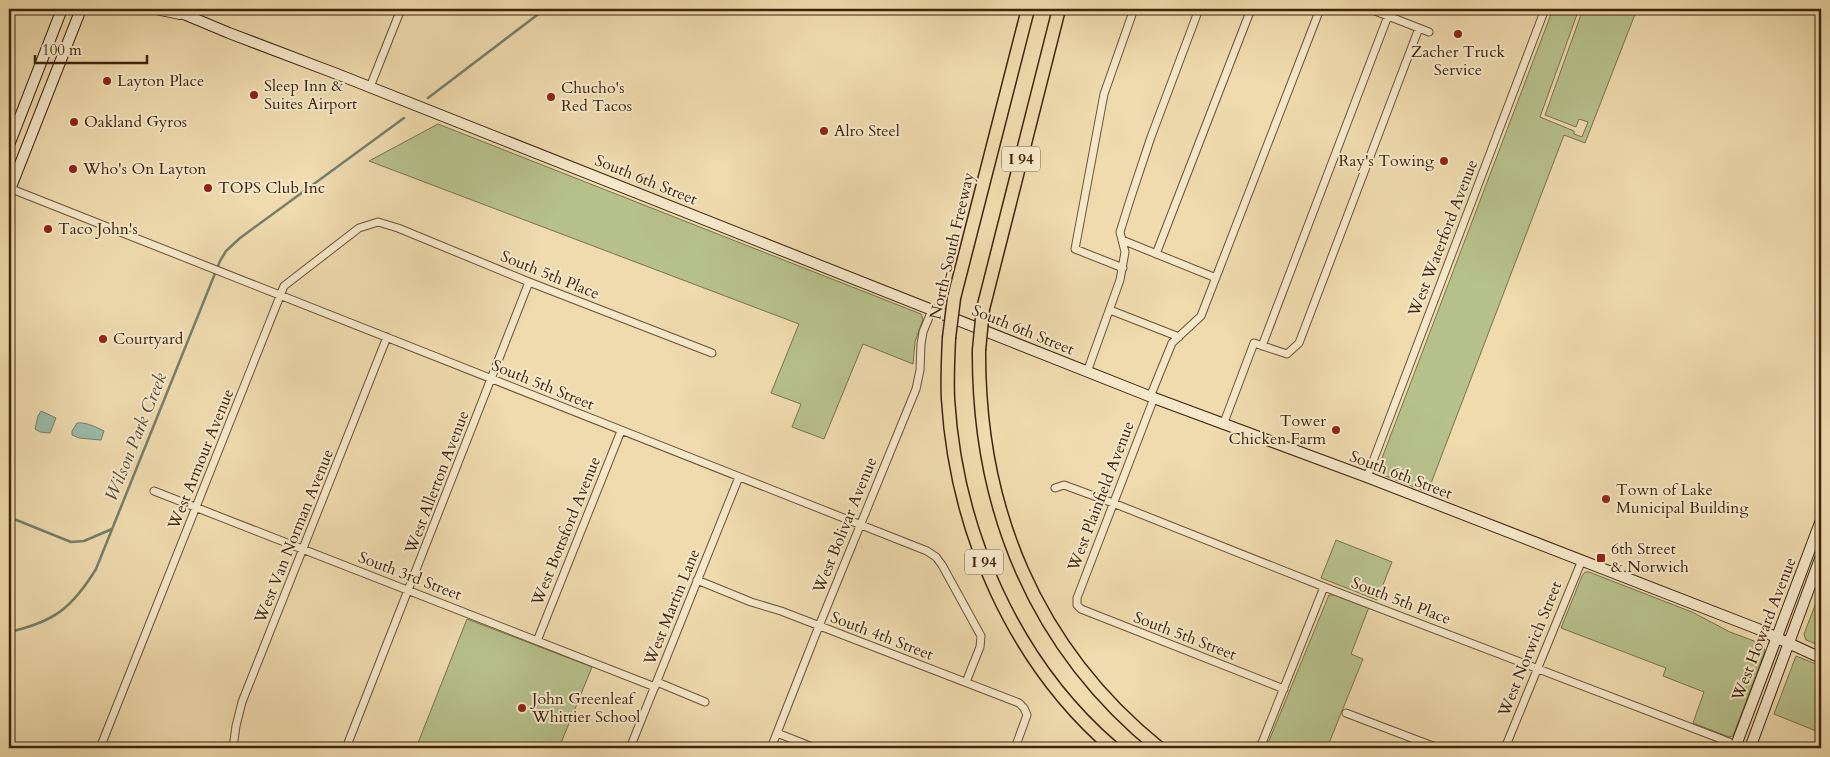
<svg xmlns="http://www.w3.org/2000/svg" width="1830" height="757" viewBox="0 0 1830 757" font-family="Cardo,serif">
<style>
.green{fill:#b7c18c;stroke:#7a724c}
.water{fill:#9abba9;stroke:#757f6b}
.lines{fill:none;stroke-linecap:round;stroke-linejoin:round}
.stream{stroke:#757f6b;stroke-width:2.5}
.street-casing{stroke:#6a5235;stroke-width:9}
.secondary-casing{stroke:#3e240d;stroke-width:12}
.highway-casing{stroke:#3e240d;stroke-width:15}
.street{stroke:#f5e8ca;stroke-width:7}
.secondary{stroke:#f5e8ca;stroke-width:10}
.highway{stroke:#efdbae;stroke-width:12}
.highway-bridge-casing{stroke:#3e240d;stroke-width:15;stroke-linecap:butt}
.highway-bridge{stroke:#efdbae;stroke-width:12}
.poi-dot{fill:#8f2418;stroke:#f5e8ca;stroke-width:2}
.labels{text-anchor:middle;dominant-baseline:central;stroke-width:4;stroke-linejoin:round;paint-order:stroke}
.shield{fill:#f5e8ca;stroke:#755f46;stroke-width:1}
.shield-label{font-size:15px;font-weight:bold;fill:#3e240d}
.poi-label{font-size:16px;fill:#3e240d;stroke:#f5e8ca;text-anchor:start}
.street-label{font-size:16px;fill:#3e240d;stroke:#f5e8ca}
.water-label{font-size:18px;font-style:italic;fill:#554a34;stroke:#f5e8ca}
</style>
<rect width="100%" height="100%" fill="#efdbae"/>
<filter id="stains"><feTurbulence type="fractalNoise" baseFrequency=".004" numOctaves="4"/><feColorMatrix values="0 0 0 0 .2 0 0 0 0 .09 0 0 0 0 .02 0 0 0 .5 -.17"/></filter>
<radialGradient id="worn" r=".72"><stop offset=".6" stop-color="#630" stop-opacity="0"/><stop offset="1" stop-color="#630" stop-opacity=".3"/></radialGradient>
<path class="green" d="M1553 9H1579L1540 117 1574 131V134L1582 137 1588 122 1579 119 1576 127 1545 115 1583 9H1637L1585 143 1564 135 1430 486 1424 491 1383 475 1380 471 1379 466Z
M438 124 921 314 923 319 915 342 913 364 863 344 824 439 792 427 801 404 771 393 799 324 369 161Z
M1336 540 1392 562 1377 600 1321 578Z
M1585 572H1589L1692 612 1730 632 1762 644 1765 651 1733 736 1729 737 1693 723 1704 692 1663 676 1666 668 1561 628 1582 576Z
M1821 590V646L1806 640 1804 634Z
M1329 595H1334L1369 607 1351 654 1363 659 1327 748H1266Z
M467 619 592 667 559 748H416Z
M1796 656 1821 666V733L1774 714Z"/>
<path class="water" d="M41 411 56 418 50 433 40 432 35 429 38 416Z
M77 423C86 422 96 427 104 431L101 440 79 438 72 435V431Z"/>
<g class="lines">
<path class="stream" d="M428 98 545 9
M9 517 71 542 84 541 112 529
M9 632C54 622 72 608 96 569L220 261 226 251 240 238 404 118"/>
<defs>
<path id="street" d="M1370 9 1429 32
M370 87 401 9
M9 188 927 551 936 557 942 565 981 636 980 647 966 682
M1122 240 1216 278
M1156 254 1251 9
M1123 268 1075 249 1104 94 1134 9
M1110 310 1179 337
M1262 346 1388 16
M1087 372 1120 280 1125 252 1120 232 1130 200 1151 137 1199 9
M1150 397 1172 343 1201 316 1320 9
M1154 398 1077 598V605L1081 609 1284 689
M1223 425 1254 343 1287 354 1299 343 1419 28
M1367 477 1545 9
M1055 488 1064 485 1113 503 1332 590 1729 742 1734 748
M154 491 655 687
M697 580 751 602 781 611 1019 703 1024 708 1027 715 1015 748
M537 641 621 431
M657 682 705 702
M1346 713 1438 748
M777 733 815 748
M100 748 284 286 359 228 378 222 398 228 529 282 712 353
M233 748 236 726 242 702 387 337
M346 748 529 282
M630 748 739 477
M771 748 819 626 916 389 920 370 921 344 923 332 932 310
M1260 748 1324 587
M1505 748 1582 560"/>
<path id="secondary" d="M156 9 180 14
M175 9 186 15 229 33 337 74 1154 398 1367 477 1758 629 1821 658
M9 145 62 9
M9 192 81 9
M1735 748 1821 520
M1750 748 1821 556"/>
<path id="highway" d="M954 298 1028 9
M983 309 1059 9
M949 338C948 359 947 379 948 399 956 530 1013 662 1113 748
M979 350C978 508 1035 648 1159 748"/>
</defs>
<use href="#street" class="street-casing"/>
<use href="#secondary" class="secondary-casing"/>
<use href="#highway" class="highway-casing"/>
<use href="#street" class="street"/>
<use href="#secondary" class="secondary"/>
<use href="#highway" class="highway"/>
<defs>
<path id="highway-bridge" d="M949 338 954 298
M979 350 983 309"/>
</defs>
<use href="#highway-bridge" class="highway-bridge-casing"/>
<use href="#highway-bridge" class="highway-bridge"/>
</g>
<g class="poi-dot">
<circle cx="1458" cy="34" r="5"/>
<circle cx="107" cy="81" r="5"/>
<circle cx="254" cy="95" r="5"/>
<circle cx="551" cy="97" r="5"/>
<circle cx="74" cy="122" r="5"/>
<circle cx="824" cy="131" r="5"/>
<circle cx="1444" cy="161" r="5"/>
<circle cx="73" cy="169" r="5"/>
<circle cx="208" cy="188" r="5"/>
<circle cx="48" cy="229" r="5"/>
<circle cx="103" cy="339" r="5"/>
<circle cx="1336" cy="430" r="5"/>
<circle cx="1606" cy="499" r="5"/>
<rect x="1596" y="553" width="10" height="10" rx="2.5"/>
<circle cx="522" cy="708" r="5"/>
</g>
<g class="labels">
<g class="shield">
<rect x="1002" y="146.5" width="38" height="25" rx="4"/>
<rect x="965" y="549.5" width="38" height="25" rx="4"/>
</g>
<g class="shield-label">
<text x="1021" y="159">I 94</text>
<text x="984" y="562">I 94</text>
</g>
<g class="poi-label">
<text x="1458" y="52" text-anchor="middle">Zacher Truck<tspan x="1458" dy="18">Service</tspan></text>
<text x="117" y="81">Layton Place</text>
<text x="264" y="86">Sleep Inn &amp;<tspan x="264" dy="18">Suites Airport</tspan></text>
<text x="561" y="88">Chucho's<tspan x="561" dy="18">Red Tacos</tspan></text>
<text x="84" y="122">Oakland Gyros</text>
<text x="834" y="131">Alro Steel</text>
<text x="1434" y="161" text-anchor="end">Ray's Towing</text>
<text x="83" y="169">Who's On Layton</text>
<text x="218" y="188">TOPS Club Inc</text>
<text x="58" y="229">Taco John's</text>
<text x="113" y="339">Courtyard</text>
<text x="1326" y="421" text-anchor="end">Tower<tspan x="1326" dy="18">Chicken Farm</tspan></text>
<text x="1616" y="490">Town of Lake<tspan x="1616" dy="18">Municipal Building</tspan></text>
<text x="1611" y="549">6th Street<tspan x="1611" dy="18">&amp; Norwich</tspan></text>
<text x="532" y="699">John Greenleaf<tspan x="532" dy="18">Whittier School</tspan></text>
</g>
<g class="street-label">
<text transform="translate(646 180) rotate(22)">South 6th Street</text>
<text transform="translate(1443 238) rotate(-69)">West Waterford Avenue</text>
<text transform="translate(952 246) rotate(-77)">North-South Freeway</text>
<text transform="translate(550 275) rotate(22)">South 5th Place</text>
<text transform="translate(1023 330) rotate(22)">South 6th Street</text>
<text transform="translate(543 385) rotate(22)">South 5th Street</text>
<text transform="translate(201 459) rotate(-68)">West Armour Avenue</text>
<text transform="translate(1401 475) rotate(21)">South 6th Street</text>
<text transform="translate(437 482) rotate(-69)">West Allerton Avenue</text>
<text transform="translate(1101 496) rotate(-69)">West Plainfield Avenue</text>
<text transform="translate(845 525) rotate(-68)">West Bolivar Avenue</text>
<text transform="translate(566 531) rotate(-68)">West Bottsford Avenue</text>
<text transform="translate(294 536) rotate(-68)">West Van Norman Avenue</text>
<text transform="translate(410 576) rotate(21)">South 3rd Street</text>
<text transform="translate(1401 601) rotate(21)">South 5th Place</text>
<text transform="translate(672 607) rotate(-68)">West Martin Lane</text>
<text transform="translate(1764 629) rotate(-69)">West Howard Avenue</text>
<text transform="translate(882 636) rotate(21)">South 4th Street</text>
<text transform="translate(1185 636) rotate(21)">South 5th Street</text>
<text transform="translate(1530 649) rotate(-68)">West Norwich Street</text>
</g>
<g class="water-label">
<text transform="translate(136 437) rotate(-68)">Wilson Park Creek</text>
</g>
</g>
<rect width="1830" height="757" fill="none" stroke="#efdbae" stroke-width="30"/>
<rect x="10" y="10" width="1810" height="737" fill="none" stroke="#3e240d" stroke-width="2.5"/>
<rect x="15" y="15" width="1800" height="727" fill="none" stroke="#3e240d"/>
<path d="M35 55v8h112v-8" fill="none" stroke="#3e240d" stroke-width="2.5"/>
<text x="42" y="55" font-size="15" fill="#3e240d" stroke="#f5e8ca" stroke-width="4" paint-order="stroke">100 m</text>
<rect width="100%" height="100%" filter="url(#stains)"/>
<rect width="100%" height="100%" fill="url(#worn)"/>
</svg>
